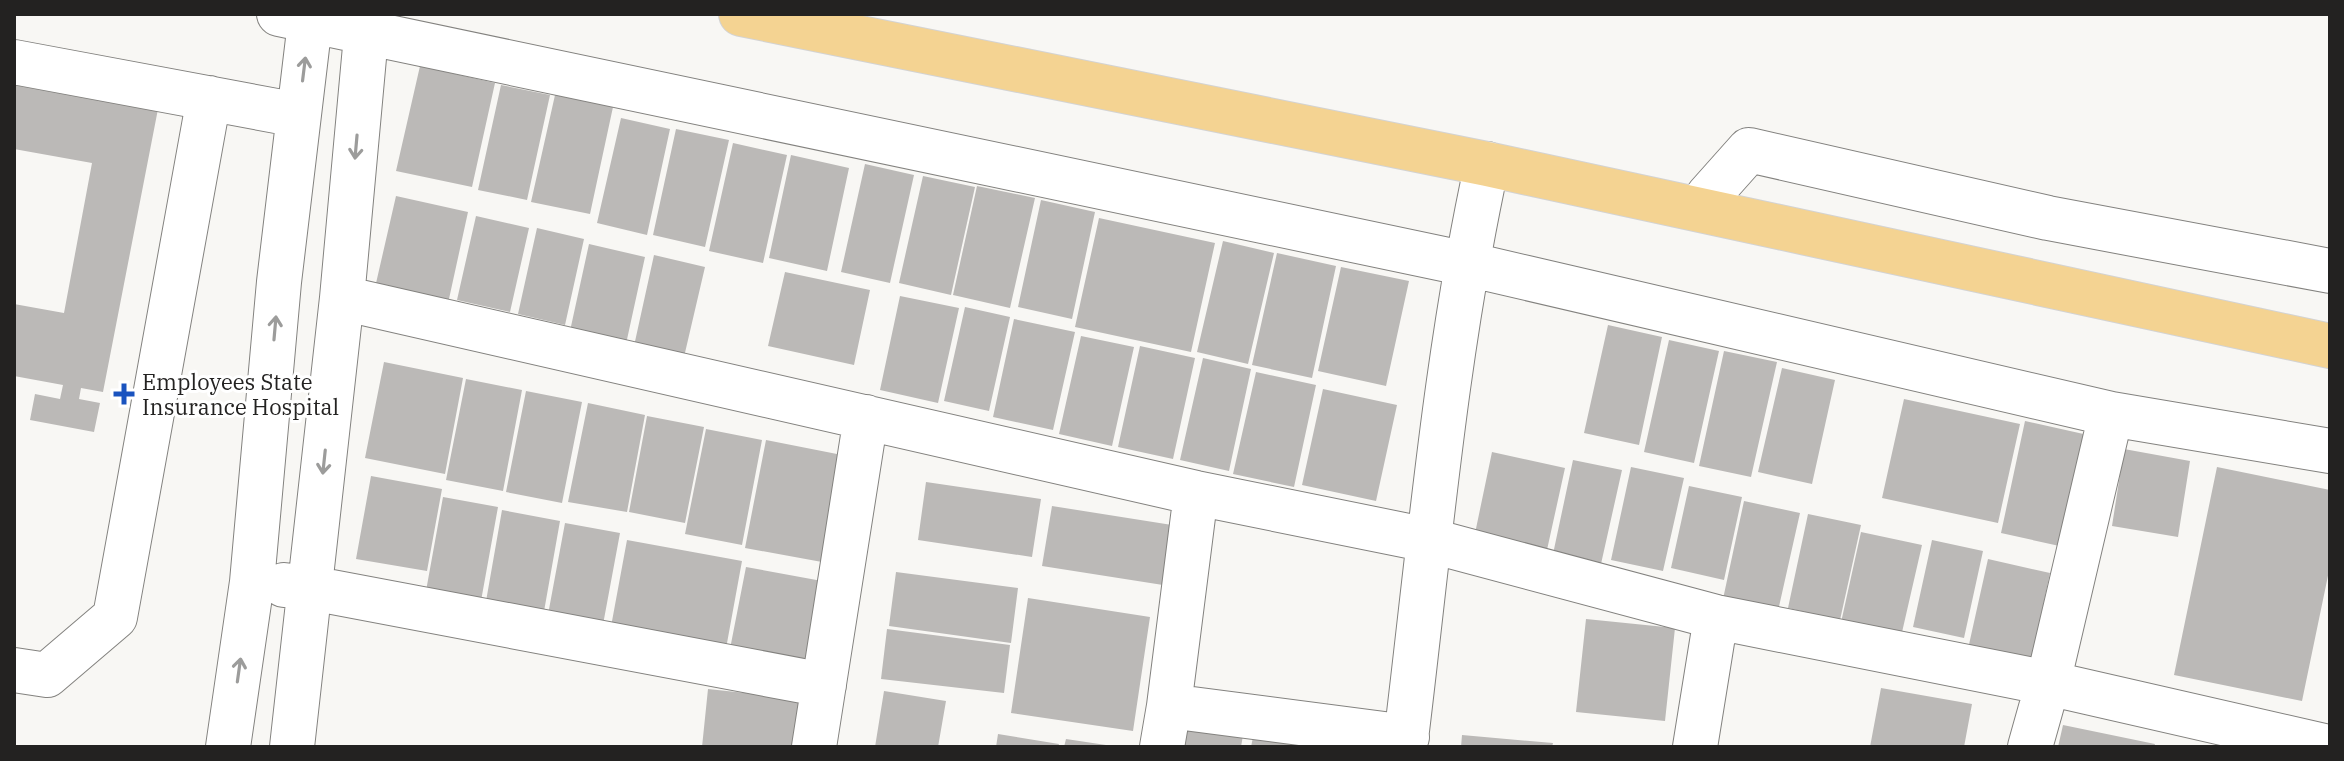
<svg xmlns="http://www.w3.org/2000/svg" width="2344" height="761" viewBox="0 0 2344 761" font-family="'IBM Plex Serif',serif">
<style>
.building{fill:#bbb9b7}
.lines{fill:none;stroke-linecap:round;stroke-linejoin:round}
.minor-casing{stroke:#83827f;stroke-width:46}
.major-casing{stroke:#d3d3d3;stroke-width:46}
.minor{stroke:#fff;stroke-width:44}
.major{stroke:#f4d392;stroke-width:44}
.oneway{stroke:#9c9c9b}
.poi-dot{fill:#1a53bf;stroke:#fff;stroke-width:3}
.labels{text-anchor:middle;dominant-baseline:central;stroke-width:6;stroke-linejoin:round;paint-order:stroke}
.poi-label{font-size:22px;fill:#232221;stroke:#fff;text-anchor:start}
</style>
<rect width="100%" height="100%" fill="#f8f7f4"/>
<path class="building" d="M420 66 495 83 472 187 396 171Z
M14 82 158 109 103 392 81 388 79 399 100 403 94 432 30 420 35 394 60 399 63 385 14 376V304L64 313 92 163 14 149Z
M501 85 550 95 527 200 478 190Z
M555 95 613 107 590 214 531 202Z
M621 118 670 129 647 235 597 223Z
M676 129 729 140 705 247 653 235Z
M733 143 787 155 763 263 709 251Z
M791 155 849 168 827 271 769 258Z
M865 164 914 175 890 283 841 272Z
M923 176 975 187 951 295 899 283Z
M977 186 1035 198 1010 308 953 295Z
M396 196 468 212 447 308 374 292Z
M1041 200 1095 212 1072 319 1018 307Z
M476 216 529 228 510 312 457 300Z
M1099 218 1215 243 1191 352 1075 327Z
M537 228 584 239 565 325 518 314Z
M1223 241 1274 253 1248 364 1197 352Z
M589 244 645 257 626 344 570 331Z
M1277 253 1336 266 1312 378 1252 365Z
M654 255 705 267 684 357 634 346Z
M1341 267 1409 281 1386 386 1318 371Z
M785 272 870 290 854 365 768 346Z
M900 296 959 308 938 403 880 390Z
M965 307 1010 317 989 411 944 401Z
M1014 319 1075 332 1053 430 993 417Z
M1608 325 1662 337 1639 445 1584 433Z
M1081 336 1134 347 1112 446 1059 434Z
M1669 340 1719 351 1694 463 1644 452Z
M1140 346 1195 358 1173 459 1118 447Z
M1724 351 1777 362 1751 477 1699 466Z
M1203 358 1251 369 1229 471 1180 460Z
M384 362 463 378 445 474 365 458Z
M1782 368 1835 380 1812 484 1758 472Z
M1256 372 1316 385 1294 487 1233 474Z
M466 379 522 390 503 491 446 480Z
M1323 389 1397 405 1376 501 1302 485Z
M526 391 582 402 562 503 506 492Z
M1904 399 2020 424 1998 523 1882 498Z
M588 403 645 415 627 512 568 502Z
M647 416 704 427 685 523 629 512Z
M2025 421 2088 435 2064 547 2001 533Z
M706 429 762 440 742 545 685 534Z
M766 440 842 455 822 562 745 548Z
M2124 449 2190 461 2178 537 2112 526Z
M1492 452 1565 468 1545 559 1473 543Z
M1573 460 1622 470 1601 564 1553 554Z
M1631 467 1684 478 1663 571 1611 560Z
M2217 467 2330 490V566L2302 701 2174 675Z
M371 476 442 489 427 571 356 559Z
M926 482 1041 499 1032 557 918 540Z
M1689 486 1742 497 1724 580 1671 568Z
M443 497 498 507 481 601 426 591Z
M1744 501 1800 513 1778 611 1723 599Z
M1052 506 1172 525 1163 585 1042 566Z
M502 510 560 521 543 617 485 607Z
M1808 514 1861 525 1840 620 1788 608Z
M565 523 620 533 602 630 547 620Z
M1861 532 1922 545 1900 641 1840 627Z
M627 540 742 561 725 654 610 632Z
M1932 540 1983 551 1964 638 1913 627Z
M1988 559 2050 573 2031 662 1968 649Z
M746 567 822 581 806 668 729 654Z
M896 572 1018 588 1011 643 889 626Z
M1028 598 1150 617 1133 731 1011 713Z
M1586 619 1675 628 1665 721 1576 712Z
M887 629 1010 645 1004 693 881 679Z
M1881 688 1972 704 1964 747H1870Z
M708 689 800 699 795 747H702Z
M884 691 946 701 938 747H875Z
M2063 725 2155 744 2154 747H2058Z
M1185 726 1243 735 1241 747H1182Z
M998 734 1059 744 1058 747H996Z
M1462 735 1553 743 1552 747H1461Z
M1253 737 1302 745V747H1251Z
M1066 739 1106 745V747H1064Z"/>
<g class="lines">
<defs>
<path id="minor" d="M279 14 1467 264 2111 414 2330 451
M14 62 298 115
M1708 196 1749 150 2048 218 2330 271
M342 298 1196 493 1428 540 1716 617 2048 683 2328 747
M1196 493 1169 706 1407 737
M284 585 311 588 824 685
M14 670 47 675 115 617 209 98
M228 747 252 582 279 282 311 14
M292 747 342 298 368 14
M814 747 866 417
M1162 747 1169 706
M1405 747C1429 552 1445 356 1487 164
M1695 747 1716 617
M2030 747 2048 683 2111 414"/>
<path id="major" d="M741 14 1487 164 2330 346"/>
</defs>
<use href="#minor" class="minor-casing"/>
<use href="#major" class="major-casing"/>
<use href="#minor" class="minor"/>
<use href="#major" class="major"/>
</g>
<defs><path id="oneway-shaft" d="M-6 0H5M1.5-3L5.5 0L1.5 3" fill="none" stroke-width="1.6" stroke-linecap="round" stroke-linejoin="round" transform="scale(2)"/></defs>
<g class="oneway">
<use href="#oneway-shaft" transform="translate(304 69) rotate(-83)"/>
<use href="#oneway-shaft" transform="translate(356 147) rotate(95)"/>
<use href="#oneway-shaft" transform="translate(275 328) rotate(-85)"/>
<use href="#oneway-shaft" transform="translate(324 462) rotate(96)"/>
<use href="#oneway-shaft" transform="translate(239 670) rotate(-82)"/>
</g>
<path class="poi-dot" d="M120 382h8v8h8v8h-8v8h-8v-8h-8v-8h8z"/>
<g class="labels">
<g class="poi-label">
<text x="142" y="381">Employees State<tspan x="142" dy="25">Insurance Hospital</tspan></text>
</g>
</g>
<rect width="2344" height="761" fill="none" stroke="#232221" stroke-width="32"/>
</svg>
